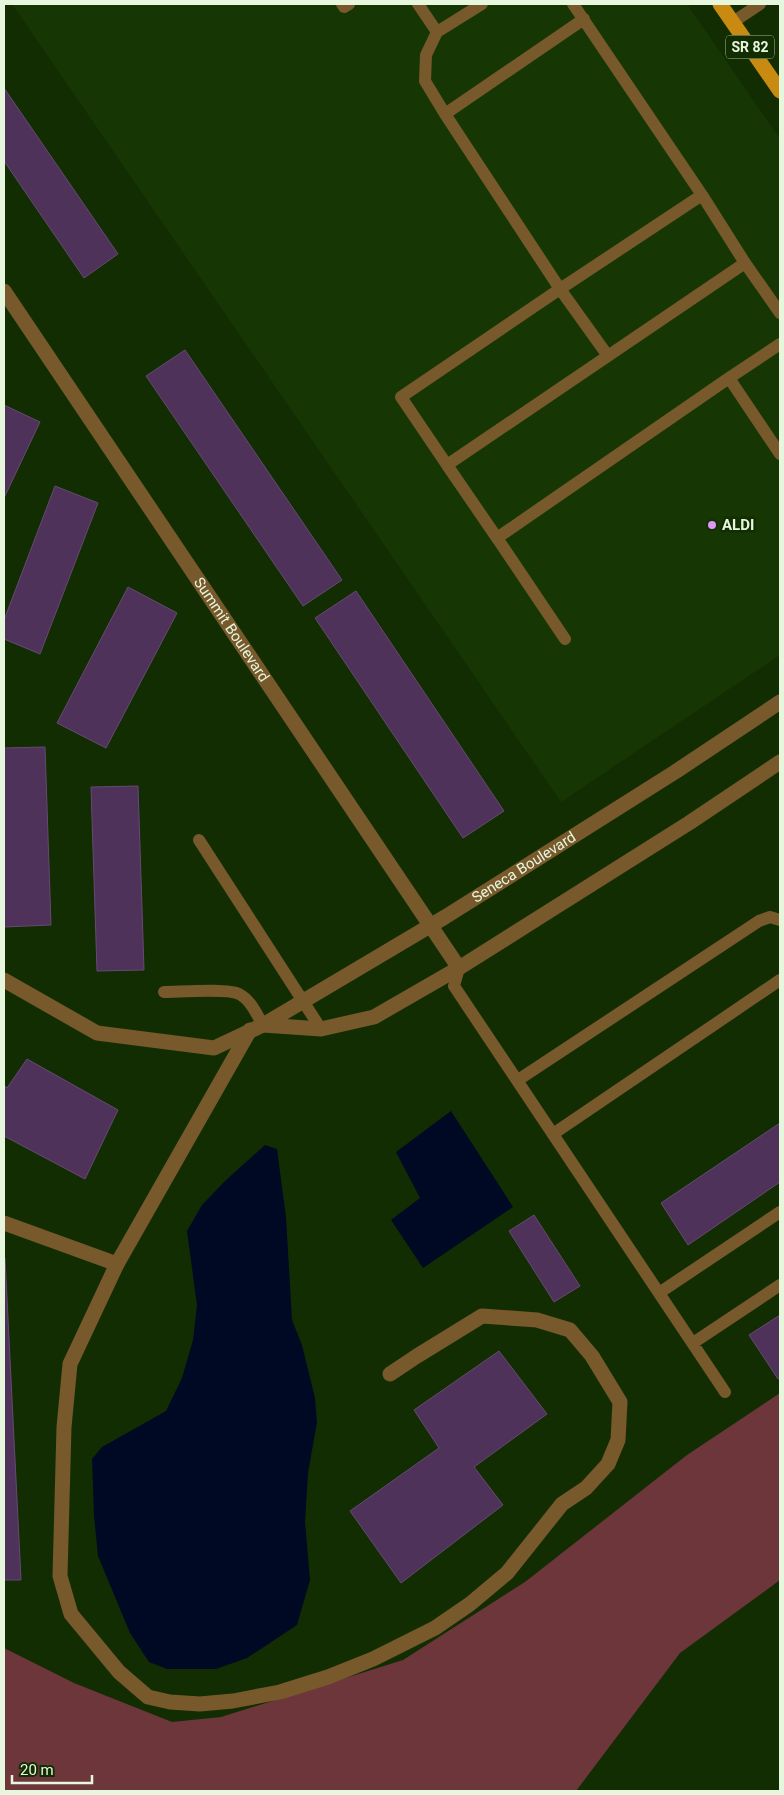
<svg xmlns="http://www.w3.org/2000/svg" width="784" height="1795" viewBox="0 0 784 1795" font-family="Roboto,sans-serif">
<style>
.built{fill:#163603}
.green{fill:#6c363b}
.water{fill:#000924}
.building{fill:#4e3259;stroke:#664972}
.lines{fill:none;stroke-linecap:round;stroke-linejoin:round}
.lane{stroke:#77592b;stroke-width:12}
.street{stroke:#77592b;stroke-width:15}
.primary{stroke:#c88a11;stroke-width:15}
.poi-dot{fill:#db99f5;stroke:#132d03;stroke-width:2}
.labels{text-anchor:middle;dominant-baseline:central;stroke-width:5;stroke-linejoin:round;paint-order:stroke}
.shield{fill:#132d03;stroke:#a7ba9c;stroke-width:1}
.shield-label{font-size:14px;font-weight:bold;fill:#e6f7de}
.poi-label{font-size:15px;font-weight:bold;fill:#e6f7de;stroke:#132d03;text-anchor:start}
.street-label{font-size:15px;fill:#e6f7de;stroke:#132d03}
</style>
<rect width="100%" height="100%" fill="#132d03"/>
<path class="built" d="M12 4H687L780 139V655L561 802Z"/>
<path class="green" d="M780 1393V1580L680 1653 576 1791H4V1648L74 1683 172 1722 221 1717 403 1660 525 1582 687 1455Z"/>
<path class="water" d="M451 1111 513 1207 423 1268 391 1220 420 1198 396 1152Z
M265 1145 277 1149 286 1217 292 1320 302 1345 315 1398 317 1422 308 1473 305 1522 310 1580 297 1625 247 1658 216 1669H167L149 1662 130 1633 98 1556 94 1516 92 1459 102 1447 166 1411 182 1378 193 1340 197 1305 187 1231 202 1205 225 1181Z"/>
<path class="building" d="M4 88 118 254 84 278 4 161Z
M185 350 342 580 303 606 146 376Z
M4 405 40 422 4 498Z
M55 486 98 503 40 654 4 639V620Z
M128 587 177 613 106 748 57 723Z
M356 591 504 811 463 838 315 618Z
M45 747 51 925 4 927V748Z
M138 786 144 970 97 971 91 787Z
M27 1059 118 1110 85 1179 4 1136V1085L7 1088Z
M780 1123V1182L688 1245 661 1203Z
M534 1215 580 1286 554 1302 509 1231Z
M4 1258H5L21 1580H4Z
M780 1315V1378L778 1379 749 1335Z
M499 1351 547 1414 474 1467 503 1505 401 1583 350 1511 439 1448 414 1410Z"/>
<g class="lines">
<path class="lane" d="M342 4 344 7 349 4
M418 4 437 32
M573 4 702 195 560 289 608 356
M733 22 760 4
M445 114 584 19
M702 195 745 263 780 313
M745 263 447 465 497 538 729 378 780 454
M729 378 780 344
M447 465 401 397 560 289 445 114 425 81 426 55 437 32 482 4
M497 538 565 639
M199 840 321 1029
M459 968 454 986 725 1392
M164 992C179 992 228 988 239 994 251 1000 257 1015 263 1025
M518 1080 759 921 770 917 780 920
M553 1134 780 980
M659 1293 780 1212
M693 1343 780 1285"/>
<g class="street">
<path id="s1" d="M4 291 459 968"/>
<path id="s2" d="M4 980 97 1033 214 1048 263 1025 445 917 675 772 780 702"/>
<path d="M263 1025 321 1029 374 1017 459 968 543 915 689 823 780 762"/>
<path d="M250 1030 117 1264 70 1364 64 1427 60 1576 71 1614 119 1672 148 1697 170 1702 200 1704 233 1701 280 1692 328 1677 373 1659 435 1628 470 1604 507 1573 562 1504 586 1488 608 1464 618 1440 620 1402 592 1356 570 1330 537 1320 482 1316 417 1356 390 1374"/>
<path d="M4 1223 117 1264"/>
</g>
<path class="primary" d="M720 4 780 91"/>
</g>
<circle class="poi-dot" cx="712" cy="525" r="5"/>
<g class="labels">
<rect class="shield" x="726" y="35.5" width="48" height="23" rx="4"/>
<g class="shield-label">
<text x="750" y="47">SR 82</text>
</g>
<g class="poi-label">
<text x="722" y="525">ALDI</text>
</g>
<g class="street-label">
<text stroke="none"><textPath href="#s1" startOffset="408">Summit Boulevard</textPath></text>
<text stroke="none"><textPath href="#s2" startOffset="584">Seneca Boulevard</textPath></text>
</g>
</g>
<rect width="784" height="1795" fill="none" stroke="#e6f7de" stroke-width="10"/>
<path d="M12 1775v8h80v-8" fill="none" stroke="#e6f7de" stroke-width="2.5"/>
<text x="20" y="1775" font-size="15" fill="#e6f7de" stroke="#132d03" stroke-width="4" paint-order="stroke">20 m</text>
</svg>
